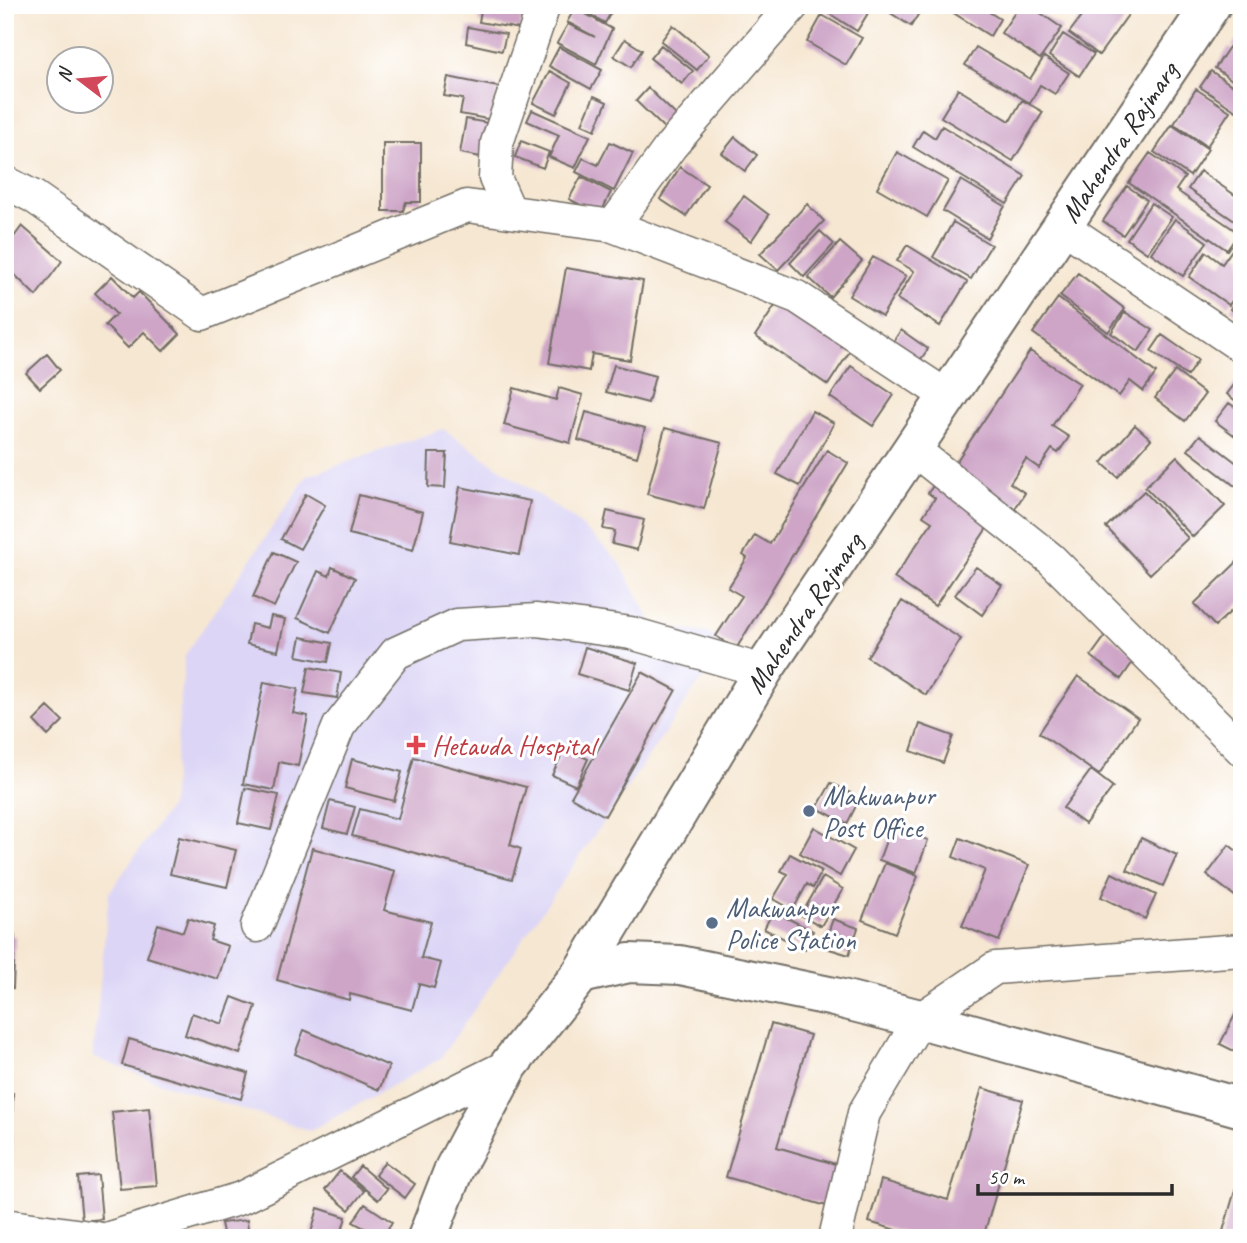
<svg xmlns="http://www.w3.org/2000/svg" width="1247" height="1243" viewBox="0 0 1247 1243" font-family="Caveat,sans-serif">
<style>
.built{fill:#dcd5f6}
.building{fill:#cea5c7}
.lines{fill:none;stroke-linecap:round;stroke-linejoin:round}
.minor-casing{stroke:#726d65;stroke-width:35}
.tertiary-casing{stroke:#726d65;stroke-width:42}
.trunk-casing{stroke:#726d65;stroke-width:42}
.minor{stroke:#fff;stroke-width:32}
.tertiary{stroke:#fff;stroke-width:38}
.trunk{stroke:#fff;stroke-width:38}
.health-dot{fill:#e0444e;stroke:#fff;stroke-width:2.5}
.service-dot{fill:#5c6f8a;stroke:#fff;stroke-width:2.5}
.labels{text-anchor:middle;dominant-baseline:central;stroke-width:6;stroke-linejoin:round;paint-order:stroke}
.street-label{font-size:28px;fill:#2b2b2b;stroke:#fff}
.health-label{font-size:28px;fill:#be3a42;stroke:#fff;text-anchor:start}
.service-label{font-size:28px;fill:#4e5e75;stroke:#fff;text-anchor:start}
</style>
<rect width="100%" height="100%" fill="#fff"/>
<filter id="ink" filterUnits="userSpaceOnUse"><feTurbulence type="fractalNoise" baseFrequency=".0143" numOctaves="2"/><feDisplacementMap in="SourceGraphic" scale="14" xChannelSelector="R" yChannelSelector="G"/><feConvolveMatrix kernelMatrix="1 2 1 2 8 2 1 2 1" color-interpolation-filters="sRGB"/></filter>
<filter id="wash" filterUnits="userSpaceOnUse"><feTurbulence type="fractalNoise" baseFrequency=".00686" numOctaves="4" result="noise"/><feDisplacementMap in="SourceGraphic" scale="28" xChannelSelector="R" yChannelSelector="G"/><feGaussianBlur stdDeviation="1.57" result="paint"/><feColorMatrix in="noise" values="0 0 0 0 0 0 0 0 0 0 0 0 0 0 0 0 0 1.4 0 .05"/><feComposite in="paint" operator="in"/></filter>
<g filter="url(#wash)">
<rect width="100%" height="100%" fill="#f6e7d2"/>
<path class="built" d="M443 429 575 520 619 561 654 626 708 633 730 651 697 686 440 1059 310 1131 161 1083 93 1057 109 893 171 805 185 655 307 476Z"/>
<g id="blocks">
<path class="building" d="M423 5H455L454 10Z
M482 5H524L520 29 479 22Z
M574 5H612L614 7 605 23Z
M831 5H873L857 31 827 12Z
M878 5H924L911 26Z
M941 5H978L1000 19 990 36Z
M1020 5H1029L1062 28 1040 59 1001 33Z
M1090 5H1129L1133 8 1099 55 1069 33Z
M575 8 612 29 596 64 557 43 568 24 595 37 567 22Z
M822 15 862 38 846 65 807 42Z
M673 25 709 55 697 70 661 41Z
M468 27 506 34 502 51 466 43Z
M1242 33V53L1232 46Z
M1063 34 1094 54 1079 76 1049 56Z
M625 39 642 50 631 67 614 56Z
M661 45 693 71 682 84 650 58Z
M559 47 602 70 591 89 549 66Z
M976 47 1030 79 1044 57 1069 73 1055 94 1040 85 1030 103 965 65Z
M1229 47 1242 55V87L1215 68Z
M550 71 571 83 556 114 533 103Z
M1211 71 1242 92V103L1236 111 1200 87Z
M448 77 498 87 493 120 460 114 463 99 444 96Z
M648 88 677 116 665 129 636 101Z
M958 89 1010 121 1022 100 1043 112 1013 161 941 117Z
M1196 89 1230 111 1207 146 1174 124Z
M594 96 607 102 595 130 582 124Z
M532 110 590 136 575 168 549 157 559 135 527 121Z
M466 119 493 124 486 158 460 153Z
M1172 125 1208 149 1190 176 1154 152Z
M942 126 1025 176 1007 204 913 147 923 130 935 138Z
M735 137 757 155 745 171 722 153Z
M521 141 549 152 543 168 515 157Z
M610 142 633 153 614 191 576 172 583 158 598 165Z
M383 143H421V202H406L403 211H383Z
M897 152 948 181 927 217 877 188Z
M1150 153 1185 177 1176 190 1239 233 1227 250 1129 183Z
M680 167 707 185 686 216 660 199Z
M1200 171 1242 200V226L1188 189Z
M581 177 611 192 600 215 569 199Z
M961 180 1005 206 987 238 943 211Z
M1127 186 1147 200 1123 235 1103 221Z
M744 196 769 215 751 241 725 222Z
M1151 203 1172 217 1147 253 1127 239Z
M807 204 824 221 778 270 760 254Z
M1175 219 1207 242 1183 276 1151 253Z
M953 222 991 245 971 279 933 257Z
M22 226 62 261 36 296 5 265V249Z
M820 231 834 244 804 277 790 263Z
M840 242 862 261 830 297 808 277Z
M907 245 967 282 940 326 897 299 914 271 897 261Z
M1232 250 1242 257V286L1229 305 1189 277 1206 252 1222 264Z
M873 257 906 276 882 316 849 296Z
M566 268 643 281 630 360 592 354 589 371 549 363Z
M1078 273 1125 309 1108 332 1060 296Z
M112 276 133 298 139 292 180 334 163 351 144 332 128 348 105 325 116 314 95 293Z
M1242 291V316L1230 309Z
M1058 298 1156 373 1143 391 1130 381 1119 396 1033 333Z
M777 303 850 351 828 385 755 336Z
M1125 312 1153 330 1138 352 1111 333Z
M901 330 928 349 916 366 889 348Z
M1162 335 1198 360 1187 376 1151 351Z
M1030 351 1080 384 1052 426 1069 437 1058 453 1052 449 1039 468 1026 459 1010 483 1025 493 1012 513 950 471Z
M47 354 60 370 40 388 26 373Z
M614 365 655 376 648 403 606 392Z
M851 366 894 395 873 426 830 397Z
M1175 371 1205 394 1185 421 1155 398Z
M1237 381 1242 385V406L1227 394Z
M514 388 556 400 559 388 583 395 570 443 504 425Z
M1229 403 1242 412V441L1215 421Z
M812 411 834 423 800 486 777 474Z
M586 412 645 428 637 457 578 440Z
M1135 425 1151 439 1118 477 1102 463Z
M665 428 722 443 704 509 647 494Z
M1200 435 1242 467V477L1235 486 1188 450Z
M827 450 848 463 736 649 716 636 742 596 728 588 747 558 743 555 755 535 770 544Z
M429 453H447L445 488 428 487Z
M1177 456 1225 506 1193 537 1145 487Z
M940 476 995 516 935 606 894 578 932 522 923 516 935 498 928 493Z
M460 487 530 501 519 555 450 541Z
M1144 491 1188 538 1150 574 1106 527Z
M306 494 325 505 300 549 281 539Z
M359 495 423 512 413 550 349 534Z
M607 511 644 520 637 550 612 544 615 531 603 529Z
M274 552 296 562 274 607 253 597Z
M1240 559 1242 601 1215 626 1194 604Z
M332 567 355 578 330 633 297 618 318 571 329 576Z
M976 567 1002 585 982 615 955 595Z
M902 601 961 639 926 695 867 657Z
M271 616 285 619 278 651 247 644 251 624 268 628Z
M1107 634 1137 656 1121 679 1091 656Z
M301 637 332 643 328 662 297 656Z
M585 647 637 663 629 690 577 674Z
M309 667 341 673 337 698 304 693Z
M642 672 676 690 605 816 571 797Z
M1078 676 1138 718 1099 775 1039 733Z
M264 682 298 689 293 713 308 716 298 766 279 762 274 790 243 784Z
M48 707 63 721 48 736 34 721Z
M920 724 953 736 943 763 911 751Z
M565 748 588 759 576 786 552 775Z
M414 757 526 787 510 845 521 849 512 879 352 836 360 809 398 819Z
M352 759 402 772 394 801 345 788Z
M1091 770 1113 787 1085 824 1063 808Z
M831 783 860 798 847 824 817 808Z
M245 788 279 795 271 830 238 823Z
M330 801 355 807 347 834 323 828Z
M814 827 854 850 840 876 800 853Z
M891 827 928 840 916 873 879 860Z
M179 837 236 850 227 887 170 874Z
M960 838 1029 865 999 941 962 926 985 870 953 857Z
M1141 838 1177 855 1163 886 1127 870Z
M1229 845 1242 855 1240 900 1207 875Z
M312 848 395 871 384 910 431 922 421 958 441 963 434 988 419 984 412 1010 350 994 349 1000 277 980Z
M790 854 822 871 813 888 807 884 793 910 773 899 788 874 781 871Z
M885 863 918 876 895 933 862 920Z
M5 866H8L9 901H5Z
M1112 873 1156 895 1145 919 1101 897Z
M823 877 843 889 821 926 801 915Z
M773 911 813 931 805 949 764 929Z
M188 918 214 926 210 940 228 946 218 979 147 957 158 924 183 932Z
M833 919 858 928 849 955 823 947Z
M5 935 15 936 13 988 5 987Z
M232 997 256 1006 240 1054 185 1035 192 1013 222 1024Z
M1238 1009 1242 1011V1055L1220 1044Z
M771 1024 810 1035 777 1147 842 1166 830 1207 726 1177Z
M304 1030 389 1066 379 1090 295 1054Z
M129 1039 248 1073 241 1099 122 1065Z
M982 1088 1023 1100 983 1238H923L869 1222 881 1180 948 1200Z
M5 1093H13L11 1168H5Z
M149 1108 157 1186 120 1189 112 1112Z
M385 1162 415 1184 405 1198 375 1175Z
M360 1166 387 1189 378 1200 351 1177Z
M1241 1170 1242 1238H1221Z
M340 1171 364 1191 349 1210 325 1190Z
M98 1175 102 1219 82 1221 78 1177Z
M365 1204 392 1222 382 1238 353 1222Z
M318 1208 346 1217 340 1238 311 1233Z
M247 1220 249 1238H224L221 1223Z"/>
</g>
</g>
<g filter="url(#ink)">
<use href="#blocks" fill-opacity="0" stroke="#726d65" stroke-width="2"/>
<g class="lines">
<defs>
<path id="minor" d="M5 182 34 197 202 314 467 206 613 226 797 297 947 396
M510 212 495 178 497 143 544 5
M613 226 671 146 793 5
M1062 226 1242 347
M914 450 1051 559 1242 750
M257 926 339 726 396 653 457 625 537 620 631 633 763 671
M5 1225 97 1238
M109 1238 241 1198 509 1065
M835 1238 864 1113 920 1019 995 968 1242 950"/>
<path id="tertiary" d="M581 974 629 963 680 965 834 997 920 1019 1242 1108"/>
<path id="trunk" d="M427 1238 454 1169 509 1065 581 974 763 671 1211 5"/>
</defs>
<use href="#minor" class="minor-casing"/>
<use href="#tertiary" class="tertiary-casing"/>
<use href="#trunk" class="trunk-casing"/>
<use href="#minor" class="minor"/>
<use href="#tertiary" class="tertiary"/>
<use href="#trunk" class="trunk"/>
</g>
</g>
<path class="health-dot" d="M412.5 734.5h7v7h7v7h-7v7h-7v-7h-7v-7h7z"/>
<g class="service-dot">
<circle cx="809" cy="811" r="7"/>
<circle cx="712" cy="923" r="7"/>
</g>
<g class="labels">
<g class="street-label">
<text transform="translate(1119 142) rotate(-56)">Mahendra Rajmarg</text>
<text transform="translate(804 613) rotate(-56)">Mahendra Rajmarg</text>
</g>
<g class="health-label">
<text x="432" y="745">Hetauda Hospital</text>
</g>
<g class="service-label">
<text x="823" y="795">Makwanpur<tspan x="823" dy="32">Post Office</tspan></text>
<text x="726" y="907">Makwanpur<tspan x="726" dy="32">Police Station</tspan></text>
</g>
</g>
<rect width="1247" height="1243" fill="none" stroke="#fff" stroke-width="28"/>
<g transform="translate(80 80) rotate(286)"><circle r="33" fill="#ffffff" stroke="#aaaaaa" stroke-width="2"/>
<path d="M0-5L12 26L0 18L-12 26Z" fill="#d1495b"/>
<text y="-10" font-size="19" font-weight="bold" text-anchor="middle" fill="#2b2b2b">N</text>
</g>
<path d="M978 1184v10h194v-10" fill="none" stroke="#2b2b2b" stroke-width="3.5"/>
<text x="988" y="1184" font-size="21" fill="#2b2b2b" stroke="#ffffff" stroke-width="5" paint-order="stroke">50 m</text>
</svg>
